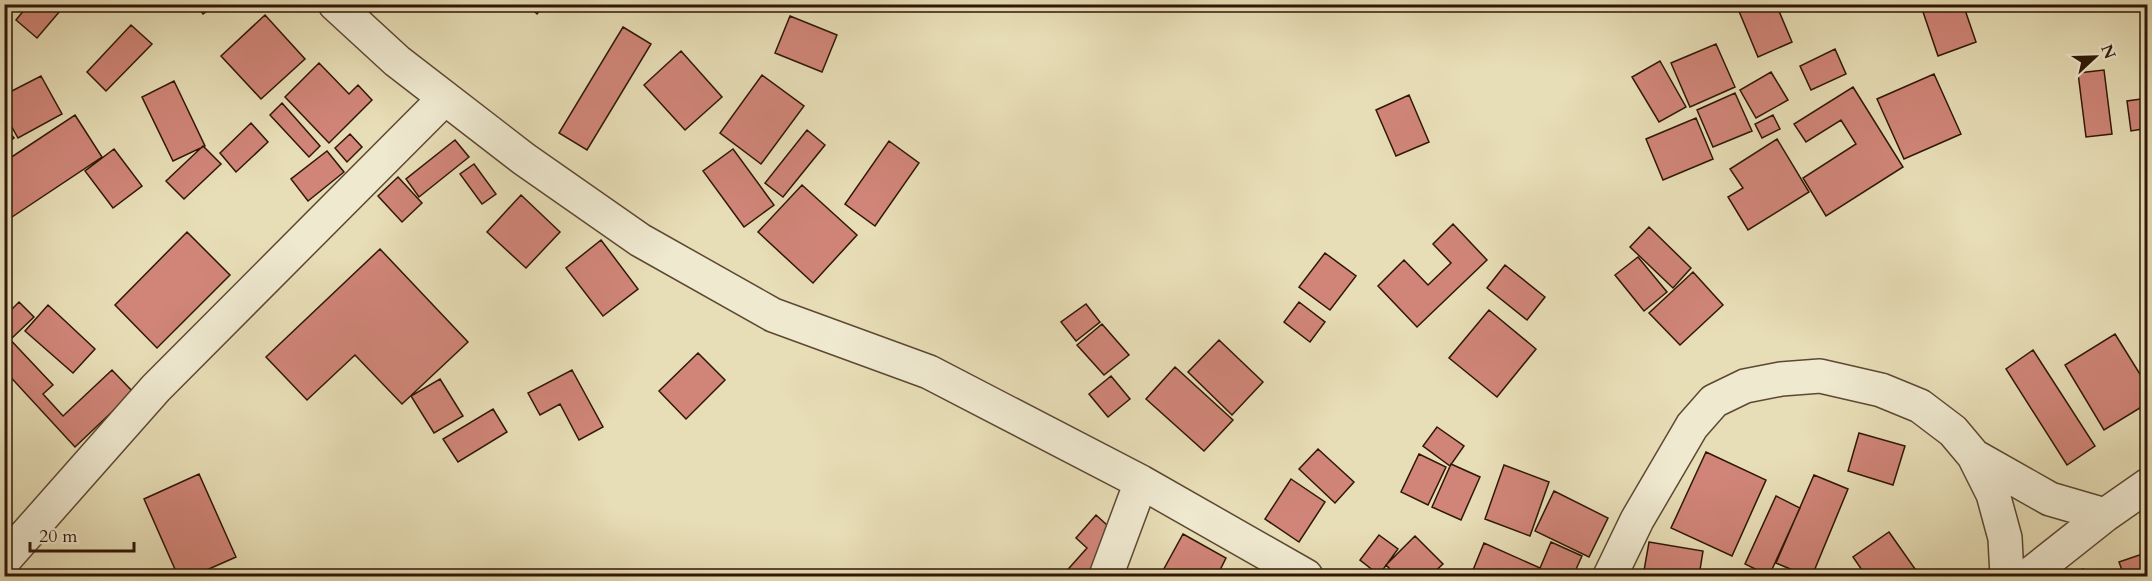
<svg xmlns="http://www.w3.org/2000/svg" width="2152" height="581" viewBox="0 0 2152 581" font-family="Cardo,serif">
<style>
.building{fill:#d08578;stroke:#2f1706;stroke-width:1.5}
.lines{fill:none;stroke-linecap:round;stroke-linejoin:round}
.minor-casing{stroke:#5d4832;stroke-width:36}
.minor{stroke:#efe9d0;stroke-width:33}
</style>
<rect width="100%" height="100%" fill="#e7ddb6"/>
<filter id="stains"><feTurbulence type="fractalNoise" baseFrequency=".00333" numOctaves="4"/><feColorMatrix values="0 0 0 0 .2 0 0 0 0 .09 0 0 0 0 .02 0 0 0 .5 -.17"/></filter>
<radialGradient id="worn" r=".72"><stop offset=".6" stop-color="#630" stop-opacity="0"/><stop offset="1" stop-color="#630" stop-opacity=".3"/></radialGradient>
<path class="building" d="M29 4H66L37 38 16 20Z
M196 4H217L203 14Z
M527 4H545L537 14Z
M1736 4H1776L1792 42 1758 57Z
M1934 4H1963L1976 42 1938 56 1922 9Z
M265 15 305 59 261 99 221 56Z
M790 16 837 35 822 72 775 53Z
M131 25 152 44 106 91 87 72Z
M623 27 651 44 587 150 559 133Z
M1716 44 1735 87 1690 107 1671 63Z
M1835 49 1846 74 1811 90 1800 66Z
M681 51 722 97 685 130 644 85Z
M1660 61 1686 107 1659 122 1632 77Z
M319 63 349 94 358 85 372 100 329 143 285 97Z
M2104 70 2112 134 2086 137 2078 73Z
M1771 72 1788 100 1756 118 1740 90Z
M1934 74 1961 134 1904 159 1877 99Z
M762 75 804 106 761 164 720 133Z
M41 76 62 114 18 138 4 113V95Z
M174 81 205 146 173 161 142 97Z
M1853 87 1903 167 1826 216 1803 178 1856 144 1841 120 1806 142 1794 124Z
M1735 93 1752 131 1713 147 1697 110Z
M1409 95 1429 142 1396 156 1376 110Z
M2148 98V128L2131 131 2127 101Z
M282 103 320 146 309 157 270 115Z
M75 115 102 157 6 221 4 162Z
M1773 115 1780 129 1762 138 1755 124Z
M1696 118 1713 159 1663 180 1646 139Z
M251 123 268 142 236 172 220 153Z
M4 126 14 138 4 146Z
M807 130 825 145 783 197 765 183Z
M350 134 362 147 347 162 335 148Z
M1777 139 1809 192 1748 230 1728 197 1743 188 1730 169Z
M455 140 469 157 419 197 406 179Z
M889 141 919 163 875 226 845 204Z
M203 146 221 164 184 199 166 181Z
M114 149 142 186 113 208 85 171Z
M733 149 774 205 744 227 703 171Z
M327 151 344 172 308 201 291 179Z
M474 164 496 194 482 204 460 174Z
M398 177 422 203 402 222 378 196Z
M802 185 857 235 813 283 758 232Z
M521 195 560 232 526 268 487 232Z
M1453 224 1487 260 1417 327 1378 286 1404 260 1428 285 1451 263 1433 244Z
M1649 227 1691 268 1673 288 1630 247Z
M187 232 230 275 157 348 115 305Z
M601 240 638 289 603 316 566 268Z
M380 249 468 342 402 404 355 355 307 400 266 357Z
M1325 253 1356 276 1330 310 1299 287Z
M1638 257 1667 292 1644 311 1615 275Z
M1505 265 1545 297 1527 320 1487 288Z
M1693 272 1723 305 1680 345 1649 313Z
M19 302 34 317 12 338 4 330V317Z
M1299 302 1325 322 1310 342 1284 322Z
M1086 304 1100 322 1076 341 1061 322Z
M48 305 95 349 73 373 25 331Z
M1489 310 1536 349 1497 397 1449 358Z
M1102 324 1129 355 1104 375 1077 345Z
M4 333 53 385 43 394 63 416 112 370 133 392 75 447 4 370Z
M2115 334 2148 387V403L2104 430 2065 365Z
M1219 340 1263 382 1232 415 1188 372Z
M2033 350 2095 446 2067 465 2006 369Z
M698 353 725 380 686 419 659 391Z
M1175 367 1233 420 1204 451 1146 399Z
M572 370 603 427 579 440 560 404 540 415 528 393Z
M1111 376 1130 399 1108 417 1089 394Z
M440 379 463 416 434 433 411 396Z
M493 409 507 432 458 462 443 439Z
M1437 427 1464 446 1450 466 1423 446Z
M1859 433 1905 446 1893 485 1848 471Z
M1318 449 1354 482 1335 503 1299 469Z
M1706 452 1766 480 1732 556 1671 528Z
M1419 454 1446 467 1428 505 1401 492Z
M1451 464 1480 477 1461 520 1432 507Z
M1504 465 1549 482 1530 536 1485 519Z
M199 474 236 557 193 576H178L144 499Z
M1814 475 1848 489 1812 576H1807L1776 563Z
M1291 479 1325 502 1299 542 1265 519Z
M1554 491 1608 518 1589 557 1535 531Z
M1776 496 1800 508 1769 576 1745 564Z
M1096 515 1128 544 1099 576H1062L1087 548 1076 538Z
M1889 532 1920 576H1866L1853 557Z
M1183 534 1226 558 1217 576H1160Z
M1379 535 1398 549 1379 575 1360 560Z
M1415 536 1443 564 1430 576H1397L1386 565Z
M1551 542 1582 556 1573 576H1487L1473 570 1484 543 1540 568Z
M1649 542 1703 551 1699 576H1643Z
M2148 552V576H2124L2119 562Z
M2083 569 2089 576H2073Z"/>
<g class="lines">
<defs>
<path id="minor" d="M335 4 397 61 524 159 640 240 773 315 929 372 1141 482 1306 576
M1974 456 2050 499 2105 515
M4 560 156 388 445 98
M1106 576 1141 482
M1610 576 1637 520 1692 426 1714 401 1745 386 1781 379 1820 376 1881 390 1920 406 1953 431 1974 456 1993 494 2005 538 2007 576
M2028 576 2105 515 2148 485"/>
</defs>
<use href="#minor" class="minor-casing"/>
<use href="#minor" class="minor"/>
</g>
<rect width="2152" height="581" fill="none" stroke="#e7ddb6" stroke-width="24"/>
<rect x="6" y="6" width="2140" height="569" fill="none" stroke="#2f1706" stroke-width="3"/>
<rect x="12" y="12" width="2128" height="557" fill="none" stroke="#2f1706" stroke-width="1.5"/>
<g transform="translate(2095 57) rotate(68)" stroke="#efe9d0" stroke-width="4.5" paint-order="stroke">
<path d="M0-4.5L10 22L0 15L-10 22Z" fill="#2f1706"/>
<text y="-9" font-size="16" font-weight="bold" text-anchor="middle" fill="#2f1706">N</text>
</g>
<path d="M30 542v9h104v-9" fill="none" stroke="#2f1706" stroke-width="3"/>
<text x="39" y="542" font-size="18" fill="#2f1706" stroke="#efe9d0" stroke-width="4.5" paint-order="stroke">20 m</text>
<rect width="100%" height="100%" filter="url(#stains)"/>
<rect width="100%" height="100%" fill="url(#worn)"/>
</svg>
